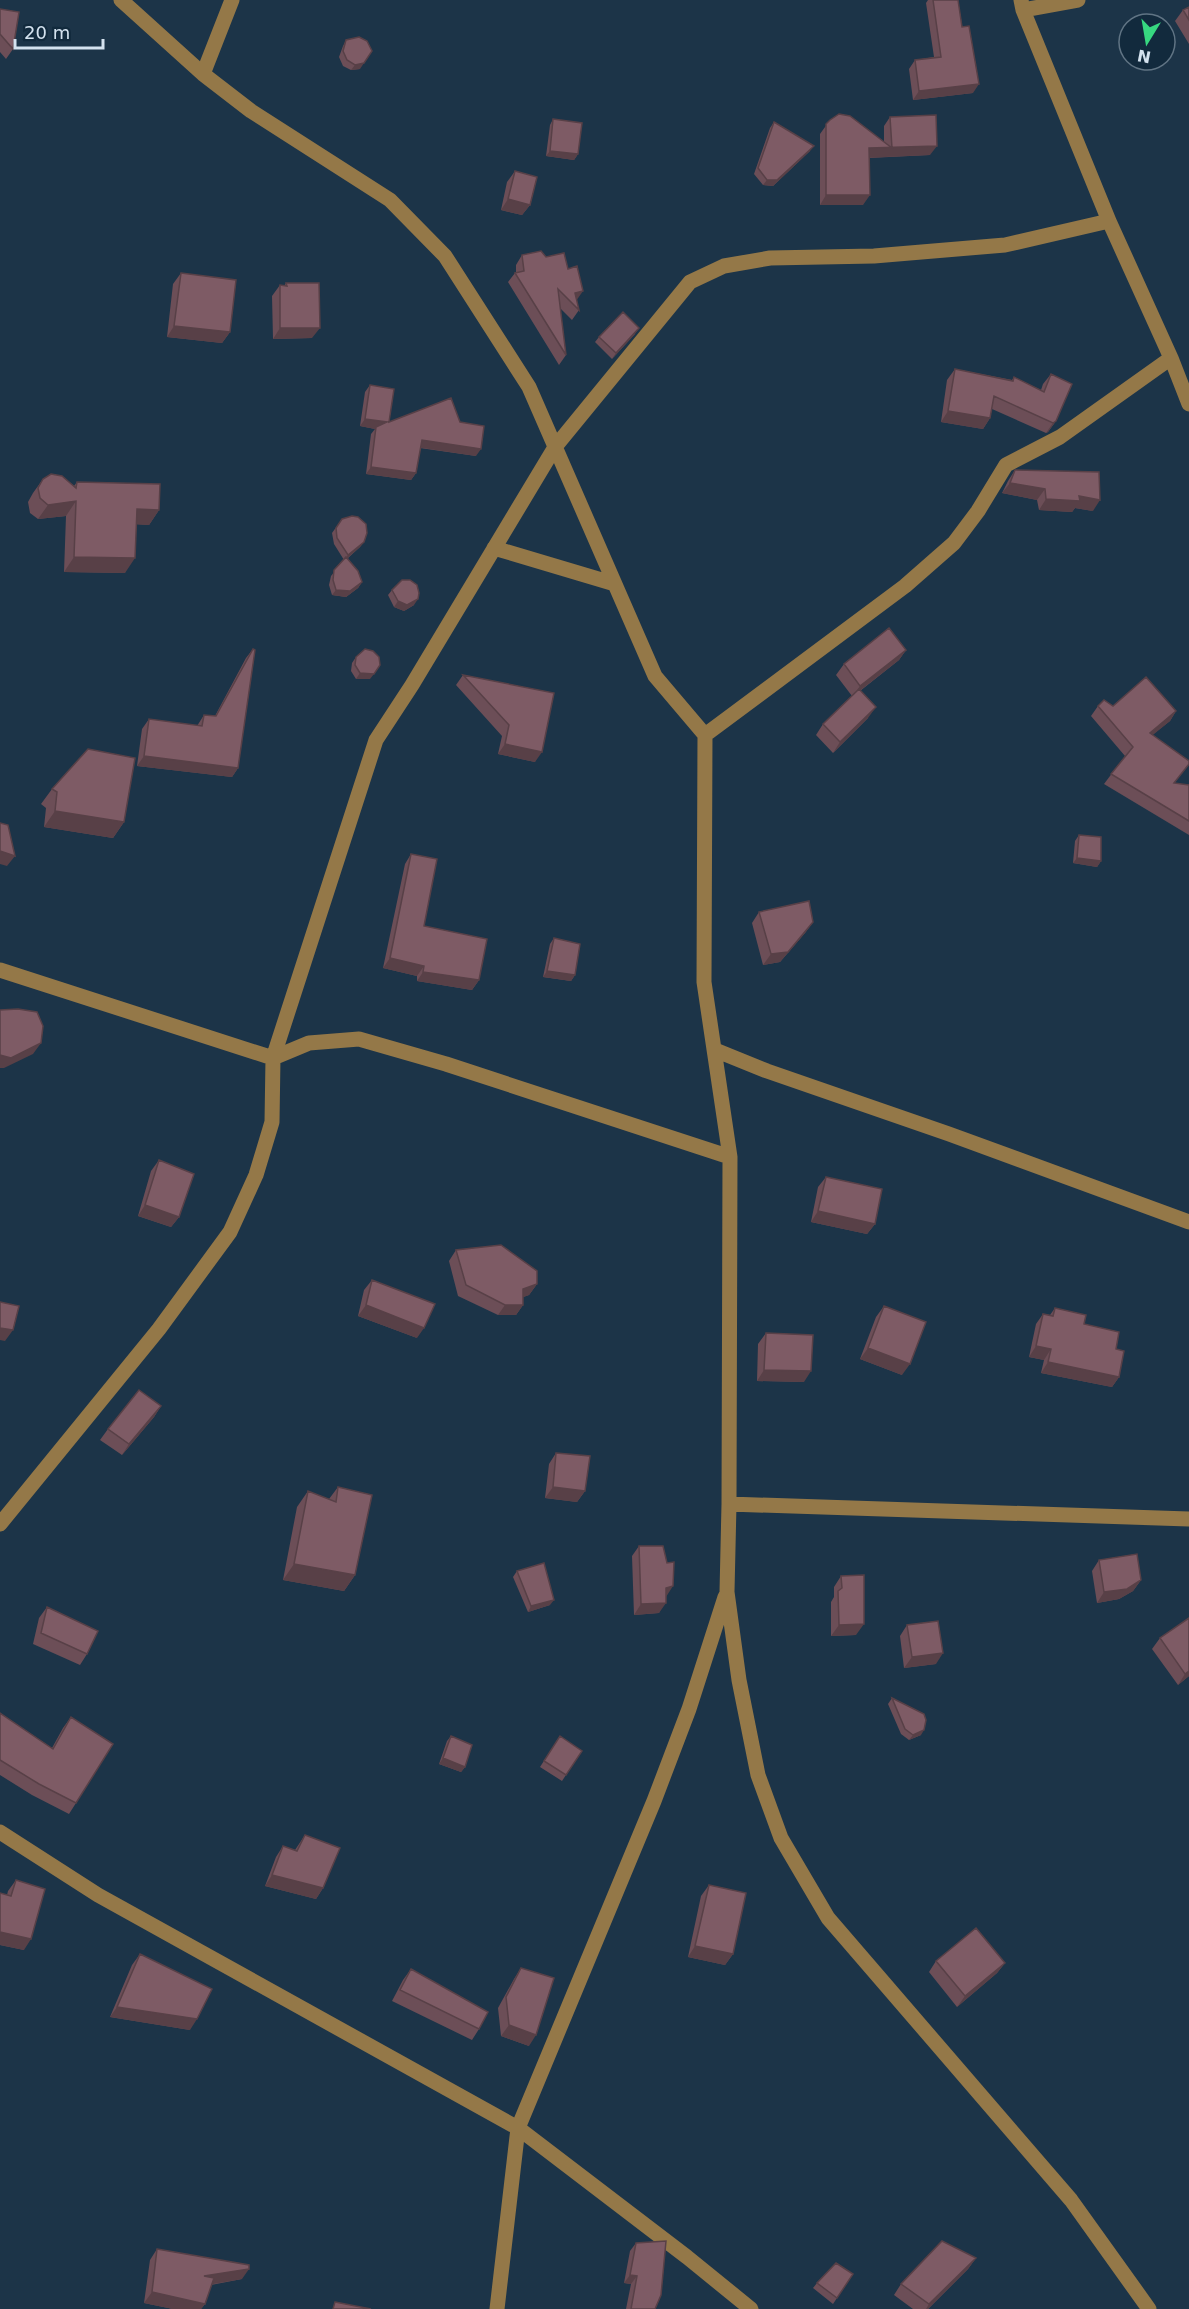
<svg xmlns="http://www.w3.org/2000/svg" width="1189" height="2309" viewBox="0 0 1189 2309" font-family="'DejaVu Sans',sans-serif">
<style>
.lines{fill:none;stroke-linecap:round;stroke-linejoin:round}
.minor{stroke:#947848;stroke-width:15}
.wall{fill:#6c4e57}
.shaded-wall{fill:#584047}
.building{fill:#7e5b65;stroke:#584047;stroke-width:1.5}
</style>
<rect width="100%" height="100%" fill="#1c3448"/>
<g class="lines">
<path class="minor" d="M121 0 203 74 251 111 390 200 445 256 529 387 655 676 705 735
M1021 0 1023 10 1109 221 1171 358 1189 404
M1023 10 1078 0
M203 74 232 0
M494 548 615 584
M0 970 273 1058 309 1043 359 1039 446 1064 730 1157
M715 1050 767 1071 949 1134 1189 1222
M729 1504 1189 1519
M0 1524 159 1329 230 1232 256 1175 272 1122 273 1058 376 740 412 685 555 447 690 282 724 266 770 258 874 256 1005 245 1109 221
M0 1832 98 1895 518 2128 687 2257 751 2309
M497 2309 518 2128 654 1801 689 1709 725 1597
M1149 2309 1071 2200 828 1918 781 1838 758 1775 739 1680 727 1592 729 1504 730 1157 704 982 705 735 905 586 954 543 978 511 1006 465 1060 437 1171 358"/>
</g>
<path class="wall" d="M928 0H958L973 93 913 100 909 69 915 60 934 57 926 3Z
M1189 7V44L1175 21 1183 10Z
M0 9 13 49 6 59 0 52Z
M346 40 360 69 351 70 343 66 339 57 343 46Z
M890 117 930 155 869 158 863 205H820V134L830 120 884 142V126Z
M553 119 578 154 574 160 546 156 550 125Z
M774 122 810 151 773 186 763 185 754 174 770 128Z
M515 171 530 205 522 215 501 210 507 182Z
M522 255 576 300 579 310 572 320 560 308 566 355 559 365 508 282 515 273H516V265Z
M181 273 230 332 222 343 167 337 173 284Z
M286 283 312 338 273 339 272 296 280 285 284 286Z
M635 334 612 359 595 342 599 337Z
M955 369 1012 380 1014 377 1041 390 1043 384 1051 374 1056 421 1048 432 1046 433 992 409 990 418 983 429 941 422 947 380Z
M370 385 389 422H460L476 456 420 448 416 473 411 480 366 474 371 434 375 429 360 426 365 392Z
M1015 470 1093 511 1075 508 1072 512 1039 510 1037 500 1002 493 1008 481Z
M43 479 74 486 77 482 159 510 149 525 136 524 125 573 64 572 66 516 38 519 30 513 28 502 33 493Z
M342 519 364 542 360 547 348 558 362 582 358 588 346 597 332 595 329 585 331 576 344 560 334 544 332 533Z
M392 590 414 605 404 611 394 607 388 595Z
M253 649 238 768 232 777 137 766 142 729 149 719 197 726 204 715 215 716 246 658Z
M906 650 899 660 860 691 868 718 833 753 816 735 823 724 852 696 836 675 844 664Z
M356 657 370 679H356L351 671 352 663Z
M463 675 554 693 535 762 498 754 502 736 456 685Z
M1098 706H1113L1176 711 1170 721 1152 735 1175 783 1189 785V835L1104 784 1125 756 1091 716Z
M52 789 124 822 113 838 44 827 46 808 41 804Z
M1079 835 1101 861 1097 867 1073 863 1075 841Z
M411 854 424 926 479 980 472 990 417 981V976L383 968 405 864Z
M759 912 813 922 805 933 780 962 763 965 752 923Z
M554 938 575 975 571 981 543 977 550 944Z
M159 1160 179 1217 171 1227 138 1216 151 1171Z
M826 1177 875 1224 867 1234 811 1222 818 1187Z
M456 1250 537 1284 529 1295 523 1297V1305L516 1315H498L458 1296 449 1261Z
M372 1280 417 1338 358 1316 364 1290Z
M884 1306 902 1375 860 1359 876 1317Z
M1055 1308 1084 1324 1116 1349 1119 1377 1112 1387 1041 1373 1044 1360 1029 1357 1036 1324 1043 1314 1050 1315Z
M766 1333 804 1382 757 1381 758 1344Z
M161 1406 154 1417 122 1455 100 1440 108 1429Z
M556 1453 585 1491 577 1502 545 1498 549 1464Z
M338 1487 355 1575 344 1591 283 1580 297 1507 308 1491 329 1499Z
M639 1546 666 1596 659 1613 634 1615 632 1556Z
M1099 1560 1141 1580 1133 1591 1119 1599 1097 1603 1092 1571Z
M517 1571 550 1605 528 1612 513 1577Z
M841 1576 856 1635 831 1636V1602L834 1597V1587Z
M47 1607 87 1654 80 1665 33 1644 39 1618Z
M1189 1618V1676L1178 1685 1152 1649 1160 1638Z
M907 1625 936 1664 904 1668 900 1636Z
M892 1698 921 1735 909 1740 901 1734 888 1704Z
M0 1713 52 1748 63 1728 71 1717 76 1803 69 1814 32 1795 0 1775Z
M451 1736 465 1767 461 1772 439 1764 447 1741Z
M560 1736 582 1751 562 1781 540 1767Z
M305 1835 323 1888 316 1899 265 1886 276 1857 283 1846 295 1850Z
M16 1880 24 1950 0 1945V1893L7 1895 8 1891Z
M709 1885 733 1954 725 1965 688 1957 701 1896Z
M140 1954 190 2030 110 2017 132 1965Z
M936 1961 1005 1963 997 1973 957 2007 929 1972Z
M521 1968 529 2046 501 2036 498 2008 514 1979Z
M411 1969 479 2029 472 2040 392 2001 403 1980Z
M636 2243 655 2309H626L631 2284 624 2283 630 2251Z
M157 2249 242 2279 211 2285 205 2304 201 2309H173L144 2303 150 2260Z
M976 2258 968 2269 928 2309H913L894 2295 901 2284Z
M853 2274 833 2304 813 2288 817 2283Z"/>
<path class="shaded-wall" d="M364 63 360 69 351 70 355 65Z
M979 84 973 93 913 100 919 91Z
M814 146 810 151 773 186 763 185 767 180Z
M937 146 930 155 863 158 869 148Z
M550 151 578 154 574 160 546 156Z
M826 195H870L863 205H820Z
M508 199 530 205 522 215 501 210Z
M583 291 576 301 575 293Z
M174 326 230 332 222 343 167 337Z
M280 328H320L312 338 273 339Z
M639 328 635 334 612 359 616 353Z
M948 411 990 418 983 429 941 422Z
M365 419 387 422 376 427 375 429 360 426Z
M1056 421 1048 432 1046 433 1053 423Z
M422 440 481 449 476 456 416 447Z
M371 467 416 473 411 480 366 474Z
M1010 483 1045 489 1037 500 1002 493Z
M1079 496 1100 500 1093 511 1075 508 1072 512 1039 510 1046 499Z
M76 501 66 516 38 519 48 505Z
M137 509 159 510 149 525 127 524Z
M364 542 360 547 344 561 348 555Z
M74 557 135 558 125 573 64 572Z
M362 582 358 588 346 597 332 595 336 590Z
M418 599 414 605 404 611 394 607 398 601Z
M906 650 899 660 853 696 860 686Z
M360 673 374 674 370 679H356Z
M876 707 868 718 833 753 840 742Z
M1176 711 1170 721 1143 743 1150 733Z
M505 744 542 752 535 762 498 754Z
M144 756 238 768 232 777 137 766Z
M55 811 124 822 113 838 44 827Z
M0 851 15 856 7 866 0 864Z
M1077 858 1101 861 1097 867 1073 863Z
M813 922 805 933 780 962 763 965 771 954Z
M390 958 424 966 417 976 383 968Z
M547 971 575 975 571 981 543 977Z
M423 972 479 980 472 990 417 981Z
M41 1043 33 1054 4 1068H0V1055Z
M145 1205 179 1217 171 1227 138 1216Z
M818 1211 875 1224 867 1234 811 1222Z
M537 1284 529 1295 516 1300 523 1289Z
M366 1305 424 1328 417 1338 358 1316Z
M505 1305H523L516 1315H498Z
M0 1328 13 1330 5 1341 0 1340Z
M1036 1346 1051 1349 1044 1360 1029 1357Z
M868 1348 910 1364 902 1375 860 1359Z
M1048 1362 1119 1377 1112 1387 1041 1373Z
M764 1370 811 1371 804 1382 757 1381Z
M161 1406 154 1417 122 1455 129 1444Z
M553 1487 585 1491 577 1502 545 1498Z
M294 1564 355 1575 344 1591 283 1580Z
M1141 1580 1133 1591 1119 1599 1097 1603 1104 1592Z
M673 1586 666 1597V1588Z
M554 1600 550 1605 528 1612 531 1606Z
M666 1603 659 1613 634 1615 641 1604Z
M864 1624 856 1635 831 1636 839 1625Z
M943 1653 936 1664 904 1668 912 1657Z
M1189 1671V1676L1178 1685 1185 1674Z
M924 1730 921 1735 909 1740 913 1735Z
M443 1758 465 1767 461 1772 439 1764Z
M272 1875 323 1888 316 1899 265 1886Z
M0 1932 31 1939 24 1950 0 1945Z
M695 1946 733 1954 725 1965 688 1957Z
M1005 1963 997 1973 957 2007 965 1996Z
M117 2007 197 2019 190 2030 110 2017Z
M509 2025 536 2035 529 2046 501 2036Z
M976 2258 968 2269 928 2309H926L929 2304Z
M249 2269 242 2279 196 2287 204 2276Z
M630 2275 637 2276 631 2284 624 2283Z
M152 2292 205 2304 201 2309H173L144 2303Z"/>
<path class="building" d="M933 0H958L962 27 969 26 979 84 919 91 915 60 941 57Z
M1189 7V20L1183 10Z
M0 9 19 12 13 49 0 34Z
M359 37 367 41 372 51 364 63 355 65 347 60 343 51 346 40Z
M839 114 850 116 892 148 890 117 936 115 937 146 869 148 870 195H826V124L830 120Z
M553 119 582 123 578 154 550 151Z
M774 122 814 146 777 180H767L758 168Z
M515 171 537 177 530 205 508 199Z
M541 251 546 257 564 253 568 269 577 266 583 291 575 293 579 310 558 289 566 355 515 273 524 271 522 255Z
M181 273 236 280 230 332 174 326Z
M286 283H319L320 328H280V285L287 286Z
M623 312 639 328 616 353 599 337Z
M955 369 1013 381 1014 377 1044 392 1051 374 1072 384 1056 421 1053 423 994 396 990 418 948 411Z
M370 385 394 389 389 422 451 398 460 422 484 426 481 449 422 440 416 473 371 467 376 427 387 422 365 419Z
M1015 470 1099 472 1100 500 1079 496 1080 501 1046 499 1045 489 1010 483Z
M51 474 62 476 76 488 77 482 160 484 159 510 137 509 135 558 74 557 76 501 48 505 40 498 38 488 43 479Z
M352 516 358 517 366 524 367 533 364 542 348 555 337 538 336 528 342 519Z
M346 557 358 571 362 582 350 591 336 590 333 580 334 570Z
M402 580H410L417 585 419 593 418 599 407 605 398 601 392 590Z
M889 628 906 650 860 686 844 664Z
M253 649 255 650 238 768 144 756 149 719 202 726 204 715 216 716Z
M365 649 373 651 379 657 380 665 374 674 360 673 355 665 356 657Z
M463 675 554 693 542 752 505 744 509 725Z
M1146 677 1176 711 1150 733 1189 761V764L1174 783 1189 785V821L1111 774 1133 747 1098 706 1104 700 1113 706Z
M859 689 876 707 840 742 823 724Z
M88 749 135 758 124 822 55 811 57 792 52 789Z
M0 823 8 825 15 856 0 851Z
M1079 835 1101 837V861L1077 858Z
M411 854 437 859 424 926 487 939 479 980 423 972 424 966 390 958Z
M809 901 813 922 788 952 771 954 759 912Z
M554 938 580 944 575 975 547 971Z
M18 1009 37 1012 43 1026 41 1043 11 1058 0 1055V1010Z
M159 1160 194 1174 179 1217 145 1205Z
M826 1177 882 1189 875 1224 818 1211Z
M501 1245 537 1271V1284L523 1289V1305H505L466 1285 456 1250Z
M372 1280 435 1304 424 1328 366 1305Z
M0 1302 19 1306 13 1330 0 1328Z
M884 1306 926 1322 910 1364 868 1348Z
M1055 1308 1086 1315 1084 1324 1119 1332 1116 1349 1124 1351 1119 1377 1048 1362 1051 1349 1036 1346 1043 1314 1053 1316Z
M766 1333 813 1335 811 1371 764 1370Z
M139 1390 161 1406 129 1444 108 1429Z
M556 1453 590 1456 585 1491 553 1487Z
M338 1487 372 1495 355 1575 294 1564 308 1491 336 1502Z
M639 1546H663L667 1563 674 1562 673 1586 666 1588V1603L641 1604Z
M1137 1554 1141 1580 1127 1589 1104 1592 1099 1560Z
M544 1563 554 1600 531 1606 517 1571Z
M864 1575V1624L839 1625 838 1591 842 1588 841 1576Z
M47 1607 98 1631 87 1654 41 1633Z
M1189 1618V1671L1185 1674 1160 1638Z
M938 1621 943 1653 912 1657 907 1625Z
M892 1698 924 1714 926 1720 924 1730 913 1735 905 1729Z
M0 1713 53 1749 71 1717 113 1744 76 1803 39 1784 0 1760Z
M451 1736 472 1745 465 1767 443 1758Z
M560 1736 582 1751 566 1775 544 1761Z
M305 1835 340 1848 323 1888 272 1875 283 1846 297 1851Z
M16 1880 45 1889 31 1939 0 1932V1893L11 1896Z
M709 1885 746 1893 733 1954 695 1946Z
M976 1928 1005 1963 965 1996 936 1961Z
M140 1954 212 1989 197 2019 117 2007Z
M521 1968 554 1978 536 2035 509 2025 506 1997Z
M411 1969 488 2012 479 2029 400 1990Z
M666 2241 661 2295 655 2309H631L637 2276 630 2275 636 2243Z
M942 2241 976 2258 929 2304 901 2284Z
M157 2249 249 2265V2269L204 2276 214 2278 205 2304 152 2292Z
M836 2263 853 2274 837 2298 817 2283Z
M335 2302 371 2309H333Z"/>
<g transform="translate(1147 42) rotate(191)"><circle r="28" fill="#122a3d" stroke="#607484" stroke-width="1.5"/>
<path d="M0-4.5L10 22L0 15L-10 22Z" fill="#37d880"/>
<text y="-9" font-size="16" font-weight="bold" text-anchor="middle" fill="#d4e2ef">N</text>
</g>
<path d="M15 39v9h88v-9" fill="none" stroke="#d4e2ef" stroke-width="3"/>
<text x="24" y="39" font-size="18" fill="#d4e2ef" stroke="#122a3d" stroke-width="4.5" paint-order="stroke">20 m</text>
</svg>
